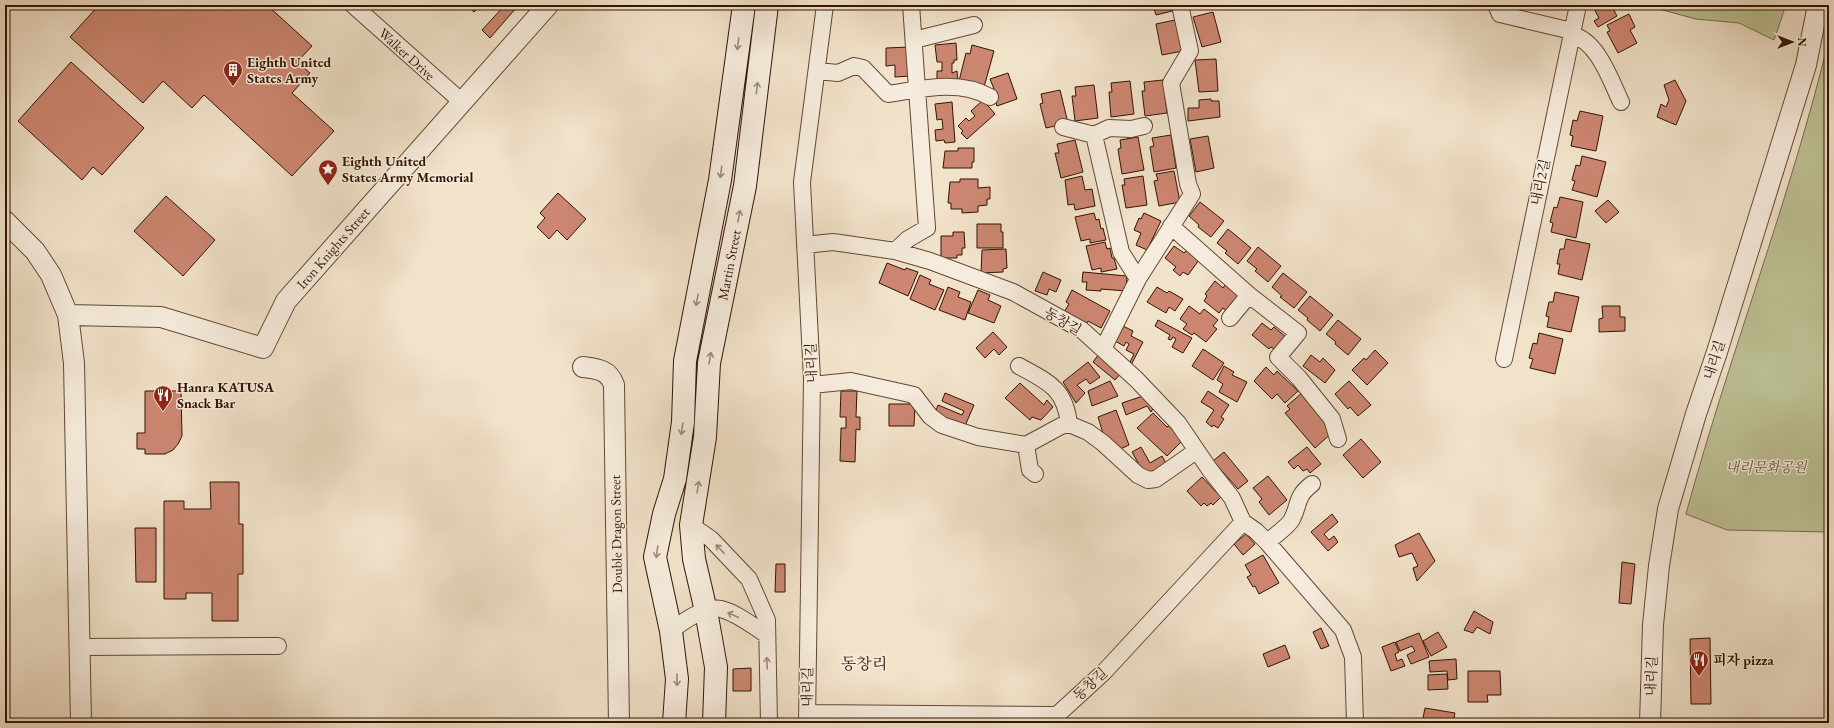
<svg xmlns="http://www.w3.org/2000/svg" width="1834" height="728" viewBox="0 0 1834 728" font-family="'EB Garamond','Noto Serif KR',serif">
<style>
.green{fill:#bdc295;stroke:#786b4c}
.building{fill:#cc8671;stroke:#321402}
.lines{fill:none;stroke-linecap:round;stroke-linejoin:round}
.minor-casing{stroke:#624834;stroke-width:18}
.tertiary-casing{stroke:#624834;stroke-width:22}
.secondary-casing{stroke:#321402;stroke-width:24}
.minor{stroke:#f6ecdd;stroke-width:16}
.tertiary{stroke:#f6ecdd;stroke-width:20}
.secondary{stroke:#f6ecdd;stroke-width:22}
.oneway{stroke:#9e8b7a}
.labels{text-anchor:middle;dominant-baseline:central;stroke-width:3;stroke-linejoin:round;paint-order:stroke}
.street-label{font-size:14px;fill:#321402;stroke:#f6ecdd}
.poi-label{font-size:14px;font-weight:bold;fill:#321402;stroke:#f6ecdd;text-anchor:start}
.park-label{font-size:14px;font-style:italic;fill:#635135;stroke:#f6ecdd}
.quarter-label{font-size:16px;fill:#321402;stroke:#f6ecdd}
</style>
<rect width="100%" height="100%" fill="#f1e2ca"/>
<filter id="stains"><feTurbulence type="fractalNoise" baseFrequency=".005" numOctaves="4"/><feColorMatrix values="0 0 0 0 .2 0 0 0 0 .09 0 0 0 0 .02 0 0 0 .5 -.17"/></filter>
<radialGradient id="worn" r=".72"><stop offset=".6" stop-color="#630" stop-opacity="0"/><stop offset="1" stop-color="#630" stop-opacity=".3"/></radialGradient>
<path class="green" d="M1644 5H1786L1774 40 1739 23 1696 19Z
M1829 39V532L1727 530 1686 514C1729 355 1790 200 1829 39Z"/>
<path class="building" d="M99 5H267L312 46 297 62 310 73 292 93 334 131 292 176 204 95 192 108 163 81 143 103 70 37Z
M466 5H481L474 12Z
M505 5H515L517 7 490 38 482 30Z
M1153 5H1174L1176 10 1156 15Z
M1592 5H1611L1617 16 1598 27 1594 21 1599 18Z
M1213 12 1221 42 1202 47 1193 17Z
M1629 14 1635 27 1630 30 1637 43 1618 53 1607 32 1610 31 1607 25Z
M1175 20 1183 51 1162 55 1156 24Z
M956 43 957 60H954V63H952V73L957 71 958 82H937V71H942V62H937L935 45Z
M972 45 994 51 984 87 959 81 966 53 970 54Z
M910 47 911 76 895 77V65L886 66V48Z
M1216 59 1218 91 1199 92 1195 60Z
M71 62 144 128 102 175 93 167 82 180 18 121Z
M1008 73 1017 99 997 106 992 90 994 89 990 79Z
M1163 80 1167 113 1145 116 1142 91H1145L1144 82Z
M1675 80 1686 101 1676 125 1657 117 1661 104 1666 107 1669 100 1664 85Z
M1130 81 1134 114 1111 117 1109 92H1112L1111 83Z
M1094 85 1098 118 1075 121 1072 96H1076L1075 87Z
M1060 90 1068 123 1046 128 1040 104 1043 103 1041 94Z
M1211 99V101H1219L1220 117 1188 121V108H1199V100Z
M983 100 995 114 967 139 961 133 963 131 958 126 966 118 969 121 975 116 971 111Z
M952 102 955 142 945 143 944 140 936 141 935 130 943 129 942 119 937 120 935 104Z
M1580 111 1603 116 1596 151 1571 146 1573 136 1570 135 1573 120 1577 121Z
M1171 135 1176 168 1154 172 1150 147 1154 146 1152 138Z
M1208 136 1214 168 1196 172 1190 139Z
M1138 137 1144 170 1122 174 1118 149 1121 148 1120 140Z
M1075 140 1083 172 1061 178 1055 153H1059L1057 144Z
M958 148H974V162H972V168H943L945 151H958Z
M1582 156 1606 162 1597 197 1572 190 1575 181 1572 180 1576 165 1580 166Z
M1174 171 1180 202 1159 206 1154 181 1158 180 1156 174Z
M1082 176 1085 190 1092 189 1095 206 1075 210 1074 204 1068 205 1065 180Z
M1143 176 1147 205 1126 208 1122 185H1125L1124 179Z
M960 179H978V188L990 187V199H987V205L978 206V212L962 213V209H951V203H948L950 182H960Z
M558 193 586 219 567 240 557 230 549 239 537 227 545 218 540 213Z
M166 196 215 240 183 276 134 231Z
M1560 197 1583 202 1576 238 1551 232 1553 223 1550 222 1554 207 1557 208Z
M1608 200 1619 212 1606 223 1595 211Z
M1200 202 1224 221 1211 237 1198 227 1199 225 1189 216Z
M1094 213 1096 220 1099 219 1101 229 1103 228 1106 240 1090 243V239L1081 241 1075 217Z
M1144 213 1161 221 1147 250 1136 245 1141 233 1134 230 1139 218 1141 219Z
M977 224H1001V232H1003V248H977Z
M1228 229 1251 248 1238 264 1225 253 1227 251 1217 243Z
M953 232H964L965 248H962V255H957V258H941V236H953Z
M1566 239 1590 244 1582 280 1558 274 1560 264H1557L1560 249H1564Z
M1105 242 1107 249 1110 248 1112 258H1114L1117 269 1101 272V268L1092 270 1086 246Z
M1174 246 1184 253 1187 250 1199 260 1188 275 1183 272 1180 276 1173 270 1176 267 1165 258Z
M1258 247 1281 266 1268 282 1255 271 1257 269 1247 261Z
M1006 249 1007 268 1003 269V272L981 273 982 250Z
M887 263 905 270 906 268 918 272 908 296 879 283Z
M1043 272 1061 280 1056 292 1049 289 1047 295 1035 291Z
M1083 272 1127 276 1126 291 1101 289V291L1086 290 1087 282H1082Z
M1283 273 1307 292 1294 308 1280 297 1282 296 1272 287Z
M920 275 931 280 929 284 944 290 935 310 910 299Z
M1215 281 1223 288 1225 285 1240 297 1228 312 1223 308 1219 313 1204 301 1207 296 1205 294Z
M948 287 960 292 958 297 971 302 965 320 939 310Z
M1157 287 1167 293 1169 291 1183 299 1175 311 1169 307 1166 313 1147 302Z
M978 290 990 295 988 300 1001 306 994 323 968 313Z
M1072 290 1110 311 1101 328 1088 321 1086 325 1064 312 1069 304 1066 302Z
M1555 292 1579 297 1571 332 1547 327 1549 317 1546 316 1549 302H1553Z
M1310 296 1333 315 1320 331 1307 320 1308 318 1298 310Z
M1189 306 1200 314 1204 309 1218 320 1213 326 1217 329 1206 342 1194 333 1192 335 1183 329 1187 324 1180 319Z
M1602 306H1620V317H1625V331L1599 332V319L1603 318Z
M1158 320 1192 338 1183 353 1172 347 1176 339 1173 337 1171 340 1168 339 1170 335 1155 326Z
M1338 320 1361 339 1348 355 1335 344 1336 342 1326 334Z
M1262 323 1271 330 1274 327 1287 338 1277 351 1271 347 1269 349 1252 335Z
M1123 326 1133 331 1131 336 1143 342 1131 365 1129 364 1134 354 1126 350 1129 344 1126 342 1124 346 1115 341Z
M993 332 1007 347 999 355 994 349 985 358 976 348Z
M1539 333 1563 339 1555 374 1530 368 1533 359 1529 358 1533 343 1537 344Z
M1203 349 1224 363 1213 380 1192 366Z
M1375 350 1388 363 1367 385 1352 370 1364 358 1366 360Z
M1099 354 1121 373 1115 380 1093 362Z
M1311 355 1320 362 1323 358 1335 370 1325 383 1303 366Z
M1088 362 1100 377 1090 384 1086 379 1077 385 1085 393 1076 403 1063 382Z
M5 364H9V389H5Z
M1224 366 1234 372 1232 375 1247 382 1237 402 1219 392 1223 384 1217 380Z
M1266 367 1274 375 1277 371 1298 391 1285 403 1277 394 1272 399 1254 381Z
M1110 381 1118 396 1092 406 1088 391Z
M1349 381 1371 405 1358 416 1350 407 1348 409 1335 394Z
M1020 383 1044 405 1047 400 1053 407 1041 420 1032 417 1030 420 1005 398Z
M145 391H181L182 436 178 444 173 450 165 454H145V449H137V433H145Z
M841 391H857L856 417H860V430L856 429 855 462 840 461 841 428H846V417H840Z
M1208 391 1229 405 1221 417 1224 419 1218 428 1213 425 1212 427 1206 422 1214 410 1201 402Z
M1303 392 1316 407 1314 409 1334 431 1315 448 1285 413 1290 409 1287 406Z
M945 393 974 405 965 426 935 413 938 405 962 415 964 411 942 401Z
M1143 396 1154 407 1151 412 1147 406 1126 415 1122 403Z
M889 404H915L914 426H889Z
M1116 410 1129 445 1116 451 1105 440 1098 417Z
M1153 413 1167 427 1171 424 1181 442 1167 456 1137 428Z
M1361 439 1381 462 1363 478 1343 455Z
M1141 447 1150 463 1162 456 1167 465 1146 477 1132 452Z
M1307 447 1321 464 1310 473 1307 469 1303 471 1298 465 1294 469 1288 462Z
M1224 452 1248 481 1238 489 1213 461Z
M1268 476 1287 500 1269 515 1259 502 1262 499 1253 488Z
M1202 477 1221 497 1213 505 1211 503 1207 506 1204 503 1201 506 1187 491Z
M210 482H239V524H243V574H238V621H212V593H186V599H164V501H184V509H211Z
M1332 514 1338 522 1324 534 1329 540 1334 536 1338 542 1328 551 1311 532Z
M135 528H156V582H136Z
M1419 533 1435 561 1417 581 1413 568 1418 566 1412 553 1399 557 1395 545Z
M1246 534 1255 544 1243 555 1234 544Z
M1263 555 1279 583 1259 594 1255 586 1253 587 1247 577 1251 575 1245 565Z
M1622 562 1635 564 1631 604 1619 603Z
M776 564H785V592H775Z
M1474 611 1493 622 1490 634 1477 627 1473 633 1464 630Z
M1321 628 1329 646 1321 649 1313 632Z
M1438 632 1447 647 1431 656 1423 641Z
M1419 633 1429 657 1411 664 1407 655 1415 651 1412 646 1400 651 1396 642Z
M1710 638 1711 704H1691L1690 639Z
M1395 642 1399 652 1395 654 1397 661 1402 659 1405 666 1391 671 1382 647Z
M1285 645 1290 658 1268 667 1263 654Z
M1456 659 1457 679 1448 680 1447 671 1430 672 1429 661Z
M751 668V691H733V669Z
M1468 671H1500L1501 695H1487L1488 702H1468Z
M1447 674 1448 689 1428 690V675Z
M1425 708 1455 713 1453 723H1422Z"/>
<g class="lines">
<defs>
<path id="minor" d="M353 5 462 102
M1496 5 1500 14 1572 31
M1571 35C1597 39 1611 81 1621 102
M914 40 974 25
M817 71 838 73 854 66 863 68 888 94C921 89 959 79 990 97
M1063 127 1094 135
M1171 226 1249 295 1298 333 1278 357 1299 378 1332 419 1338 439
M805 245 833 242 895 251 930 261 1013 292 1082 330 1136 379 1178 423 1210 470 1232 498 1243 522 1256 531 1267 542 1343 630 1353 657 1355 723
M895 251 908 239 927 228 911 5
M1138 279 1121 252 1094 135 1109 128 1131 129 1144 126
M1230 318 1249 295
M1103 349 1138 279 1192 194 1188 184 1171 83 1190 51 1180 5
M1504 359 1578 5
M1019 366C1048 382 1065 388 1069 424
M812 385 851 381 914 395 930 416 942 425 978 437 1026 445 1061 426 1069 424 1088 432 1103 443 1138 475 1148 480 1156 479 1196 451
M1026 445 1030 470 1035 474
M691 525 711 539 749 579 767 620 769 723
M1267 542C1273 537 1289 526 1292 519 1300 504 1295 497 1312 484
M671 631C682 622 706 605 721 609 737 613 753 626 767 635
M80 647 278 646
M807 713 1057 715 1104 672 1243 522
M807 723 812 379 802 182 825 5"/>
<path id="tertiary" d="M5 221 35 251 51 275 68 315 74 363 81 723
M68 315 161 317 263 348 286 301 548 5
M583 367C598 369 609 370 614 385L619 723
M1650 723 1653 625 1659 566 1668 509 1696 414 1717 352 1806 65 1818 5"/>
<path id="secondary" d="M674 723 677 679 671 631 655 557 664 514 675 479 683 422 685 361 720 180 744 5
M714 723 716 667 706 611 694 559 691 525 705 437 709 363 745 186 767 5"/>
</defs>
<use href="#minor" class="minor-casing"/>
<use href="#tertiary" class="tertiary-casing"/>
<use href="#secondary" class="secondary-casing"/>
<use href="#minor" class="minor"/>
<use href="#tertiary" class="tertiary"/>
<use href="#secondary" class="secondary"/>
</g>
<defs><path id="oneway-shaft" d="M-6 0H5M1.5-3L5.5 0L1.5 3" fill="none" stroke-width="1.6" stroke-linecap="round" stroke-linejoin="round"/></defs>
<g class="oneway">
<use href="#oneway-shaft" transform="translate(738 44) rotate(98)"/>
<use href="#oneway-shaft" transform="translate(757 88) rotate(-83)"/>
<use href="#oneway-shaft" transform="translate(721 172) rotate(98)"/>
<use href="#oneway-shaft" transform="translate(739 216) rotate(-79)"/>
<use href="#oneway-shaft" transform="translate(697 300) rotate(101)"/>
<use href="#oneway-shaft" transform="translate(710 358) rotate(-79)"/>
<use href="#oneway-shaft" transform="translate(682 429) rotate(98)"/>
<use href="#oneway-shaft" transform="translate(698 487) rotate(-81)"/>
<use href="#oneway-shaft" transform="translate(720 549) rotate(-134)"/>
<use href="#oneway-shaft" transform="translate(657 552) rotate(98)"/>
<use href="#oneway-shaft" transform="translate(733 615) rotate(-155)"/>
<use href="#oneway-shaft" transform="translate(767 663) rotate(-92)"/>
<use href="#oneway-shaft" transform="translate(677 680) rotate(89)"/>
</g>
<defs>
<symbol id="building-pin" viewBox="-11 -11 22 30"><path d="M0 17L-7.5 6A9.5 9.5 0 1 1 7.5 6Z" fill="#8f2418" stroke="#f6ecdd"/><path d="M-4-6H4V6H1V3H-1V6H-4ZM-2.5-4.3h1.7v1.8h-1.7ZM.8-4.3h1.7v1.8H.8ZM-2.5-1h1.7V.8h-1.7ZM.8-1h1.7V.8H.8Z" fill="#fff"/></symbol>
<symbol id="sight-pin" viewBox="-11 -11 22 30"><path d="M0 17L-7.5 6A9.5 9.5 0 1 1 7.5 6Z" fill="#8f2418" stroke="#f6ecdd"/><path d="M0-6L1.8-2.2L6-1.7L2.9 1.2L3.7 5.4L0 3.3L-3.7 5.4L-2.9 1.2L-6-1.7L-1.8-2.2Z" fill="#fff"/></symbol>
<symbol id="restaurant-pin" viewBox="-11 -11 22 30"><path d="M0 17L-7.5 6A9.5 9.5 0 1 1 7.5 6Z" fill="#8f2418" stroke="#f6ecdd"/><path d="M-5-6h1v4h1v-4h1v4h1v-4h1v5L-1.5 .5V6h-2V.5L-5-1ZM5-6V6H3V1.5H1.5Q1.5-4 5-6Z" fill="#fff"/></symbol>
</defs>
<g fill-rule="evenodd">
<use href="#building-pin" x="222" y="59" width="22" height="30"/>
<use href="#sight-pin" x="317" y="158" width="22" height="30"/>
<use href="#restaurant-pin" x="152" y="384" width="22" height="30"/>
<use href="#restaurant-pin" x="1688" y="649" width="22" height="30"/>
</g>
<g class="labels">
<g class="street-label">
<text transform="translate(407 54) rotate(42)">Walker Drive</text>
<text transform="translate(1540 182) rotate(-78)">내리2길</text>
<text transform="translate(333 248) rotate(-49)">Iron Knights Street</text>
<text transform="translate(729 265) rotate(-79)">Martin Street</text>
<text transform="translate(1063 321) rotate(30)">동창길</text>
<text transform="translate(1714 360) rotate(-72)">내리길</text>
<text transform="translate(811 363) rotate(-92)">내리길</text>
<text transform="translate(616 534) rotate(-91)">Double Dragon Street</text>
<text transform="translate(1651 676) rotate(-88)">내리길</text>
<text transform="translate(1090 684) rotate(-43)">동창길</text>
<text transform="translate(807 687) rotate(-89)">내리길</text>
</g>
<g class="poi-label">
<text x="247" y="62">Eighth United<tspan x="247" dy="16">States Army</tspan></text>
<text x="342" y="161">Eighth United<tspan x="342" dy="16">States Army Memorial</tspan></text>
<text x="177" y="387">Hanra KATUSA<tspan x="177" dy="16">Snack Bar</tspan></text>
<text x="1713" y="660">피자 pizza</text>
</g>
<g class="park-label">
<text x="1766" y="467">내리문화공원</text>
</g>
<g class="quarter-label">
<text x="864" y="663">동창리</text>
</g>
</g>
<rect width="1834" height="728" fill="none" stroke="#f1e2ca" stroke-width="20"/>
<rect x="6" y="6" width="1822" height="716" fill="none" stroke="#321402" stroke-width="2"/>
<rect x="10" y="10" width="1814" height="708" fill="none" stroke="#321402"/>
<g transform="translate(1792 42) rotate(90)" stroke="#f6ecdd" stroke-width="3" paint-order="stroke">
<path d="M0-3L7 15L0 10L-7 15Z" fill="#321402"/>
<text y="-6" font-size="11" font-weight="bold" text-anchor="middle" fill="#321402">N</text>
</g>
<rect width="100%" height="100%" filter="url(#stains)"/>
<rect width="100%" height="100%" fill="url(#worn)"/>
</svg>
